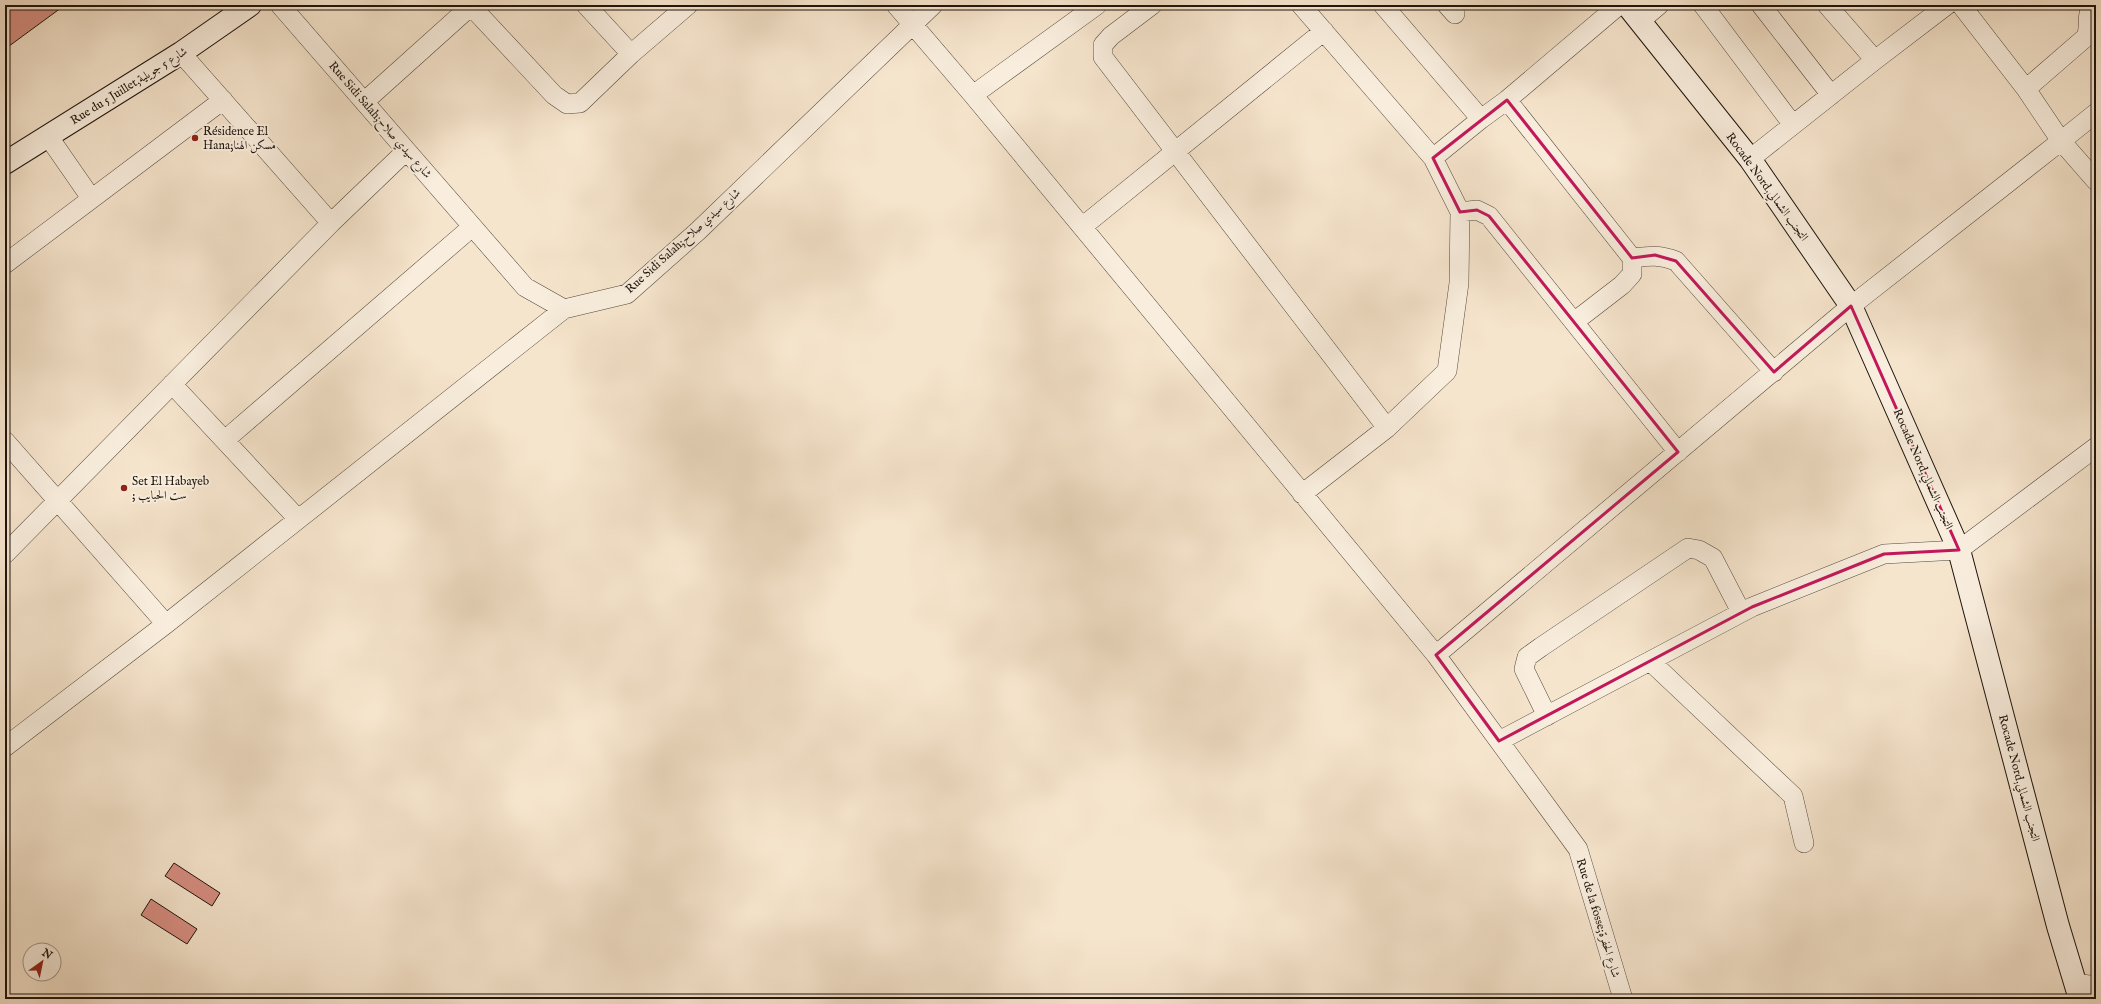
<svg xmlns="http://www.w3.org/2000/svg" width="2101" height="1004" viewBox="0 0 2101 1004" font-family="'IM FELL English',Amiri,serif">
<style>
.building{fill:#d78e82;stroke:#1e140c}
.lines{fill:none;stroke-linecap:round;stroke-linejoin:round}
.street-casing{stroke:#54483c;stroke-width:20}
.secondary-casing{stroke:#1e140c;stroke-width:24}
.street{stroke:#f9eede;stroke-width:19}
.secondary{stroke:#f9eede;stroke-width:22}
.marked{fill:none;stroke:#c2185b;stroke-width:3;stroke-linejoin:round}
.poi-dot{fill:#8f2418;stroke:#f9eede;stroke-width:1.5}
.labels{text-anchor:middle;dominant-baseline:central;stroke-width:4;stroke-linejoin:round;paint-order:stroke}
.street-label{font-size:12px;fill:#1e140c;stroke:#f9eede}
.poi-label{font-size:12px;fill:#1e140c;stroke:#f9eede;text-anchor:start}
</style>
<rect width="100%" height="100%" fill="#f6e5cd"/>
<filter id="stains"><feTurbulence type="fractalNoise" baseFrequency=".005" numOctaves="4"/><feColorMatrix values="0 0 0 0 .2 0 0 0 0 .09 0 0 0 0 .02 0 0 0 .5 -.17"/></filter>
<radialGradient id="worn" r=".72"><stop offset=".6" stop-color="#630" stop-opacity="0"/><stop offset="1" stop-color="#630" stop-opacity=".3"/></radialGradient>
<path class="building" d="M5 5H65L5 49Z
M174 863 220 893 212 906 165 876Z
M151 899 197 929 187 944 141 915Z"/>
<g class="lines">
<defs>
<path id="street" d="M280 5 525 287 564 309 627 294 698 231 933 5
M470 5 554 95 567 104 580 103 631 54 688 5
M586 5 631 54
M896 5 973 95 1436 655
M1152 5 1111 36 1103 45V57L1387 428
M1301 5 1433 158
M1383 5 1481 119
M1447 5 1455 14
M1703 5 1793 125
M1761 5 1831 95
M1827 5 1875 60
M1640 21 1659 5
M181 53 331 223
M2026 89 2086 37C2091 25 2085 17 2092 5
M973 95 1097 5
M1507 100 1632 258V274L1622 285 1574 322
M364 102 472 5
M2096 113 2061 141 2096 181
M48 136 91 198
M1750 159 1875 60 1947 5
M1460 212 1477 210 1489 216 1678 452
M1082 227 1324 31
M1632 258C1648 256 1660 254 1676 261L1774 372
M5 264 223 100
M172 384 298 519
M225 440 472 227
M5 441 166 624
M1302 494 1387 428 1447 371 1459 283 1460 212 1433 158 1481 119 1507 100 1619 5
M5 554 331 223 406 151
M1650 661 1793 796 1804 843
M1547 716 1524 669 1527 657 1541 647 1688 548 1699 550 1713 558 1741 612
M1499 741 1752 607 1884 554 1959 550 2096 447
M5 747 166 624 564 309
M2075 983 2096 986
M1623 999 1578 849 1436 655 1851 306 2061 141 2026 89 1961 5"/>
<path id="secondary" d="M1627 5 1750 159 1851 306 1959 550 2058 926 2080 999
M5 163 181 53 250 5"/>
</defs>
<use href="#street" class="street-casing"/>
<use href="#secondary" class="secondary-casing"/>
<use href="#street" class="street"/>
<use href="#secondary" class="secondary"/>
</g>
<path class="marked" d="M1507 100 1632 258 1655 255 1676 261 1774 372 1851 306 1959 550 1884 554 1752 607 1499 741 1436 655 1678 452 1489 216 1477 210 1460 212 1433 158Z"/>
<g class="poi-dot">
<circle cx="195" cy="138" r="4"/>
<circle cx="124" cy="488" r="4"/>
</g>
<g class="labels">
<g class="street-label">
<text transform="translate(129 86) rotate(-32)">Rue du 5 Juillet,شارع 5 جويلية</text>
<text transform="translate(380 120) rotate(49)">Rue Sidi Salah;شارع سيدي صلاح</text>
<text transform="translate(1767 187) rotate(54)">Rocade Nord,التجنب الشمالي</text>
<text transform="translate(683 241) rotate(-42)">Rue Sidi Salah;شارع سيدي صلاح</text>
<text transform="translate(1923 469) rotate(66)">Rocade Nord,التجنب الشمالي</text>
<text transform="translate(2019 778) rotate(75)">Rocade Nord,التجنب الشمالي</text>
<text transform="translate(1598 918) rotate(73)">Rue de la fosse;شارع الحفرة</text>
</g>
<g class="poi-label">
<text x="203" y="131">Résidence El<tspan x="203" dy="14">Hana;مسكن الهنا</tspan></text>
<text x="132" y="481">Set El Habayeb<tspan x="132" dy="14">; ست الحبايب</tspan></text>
</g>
</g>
<rect width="2101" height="1004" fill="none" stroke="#f6e5cd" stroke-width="20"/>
<rect x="6" y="6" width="2089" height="992" fill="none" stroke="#1e140c" stroke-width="2"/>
<rect x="10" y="10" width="2081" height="984" fill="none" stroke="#1e140c"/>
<g transform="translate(42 962) rotate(33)"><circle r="19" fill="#f9eede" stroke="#a1978a"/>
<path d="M0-3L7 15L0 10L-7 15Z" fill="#8f2418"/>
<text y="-6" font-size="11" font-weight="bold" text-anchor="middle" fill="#1e140c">N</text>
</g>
<rect width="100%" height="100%" filter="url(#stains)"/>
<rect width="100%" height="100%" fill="url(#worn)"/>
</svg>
